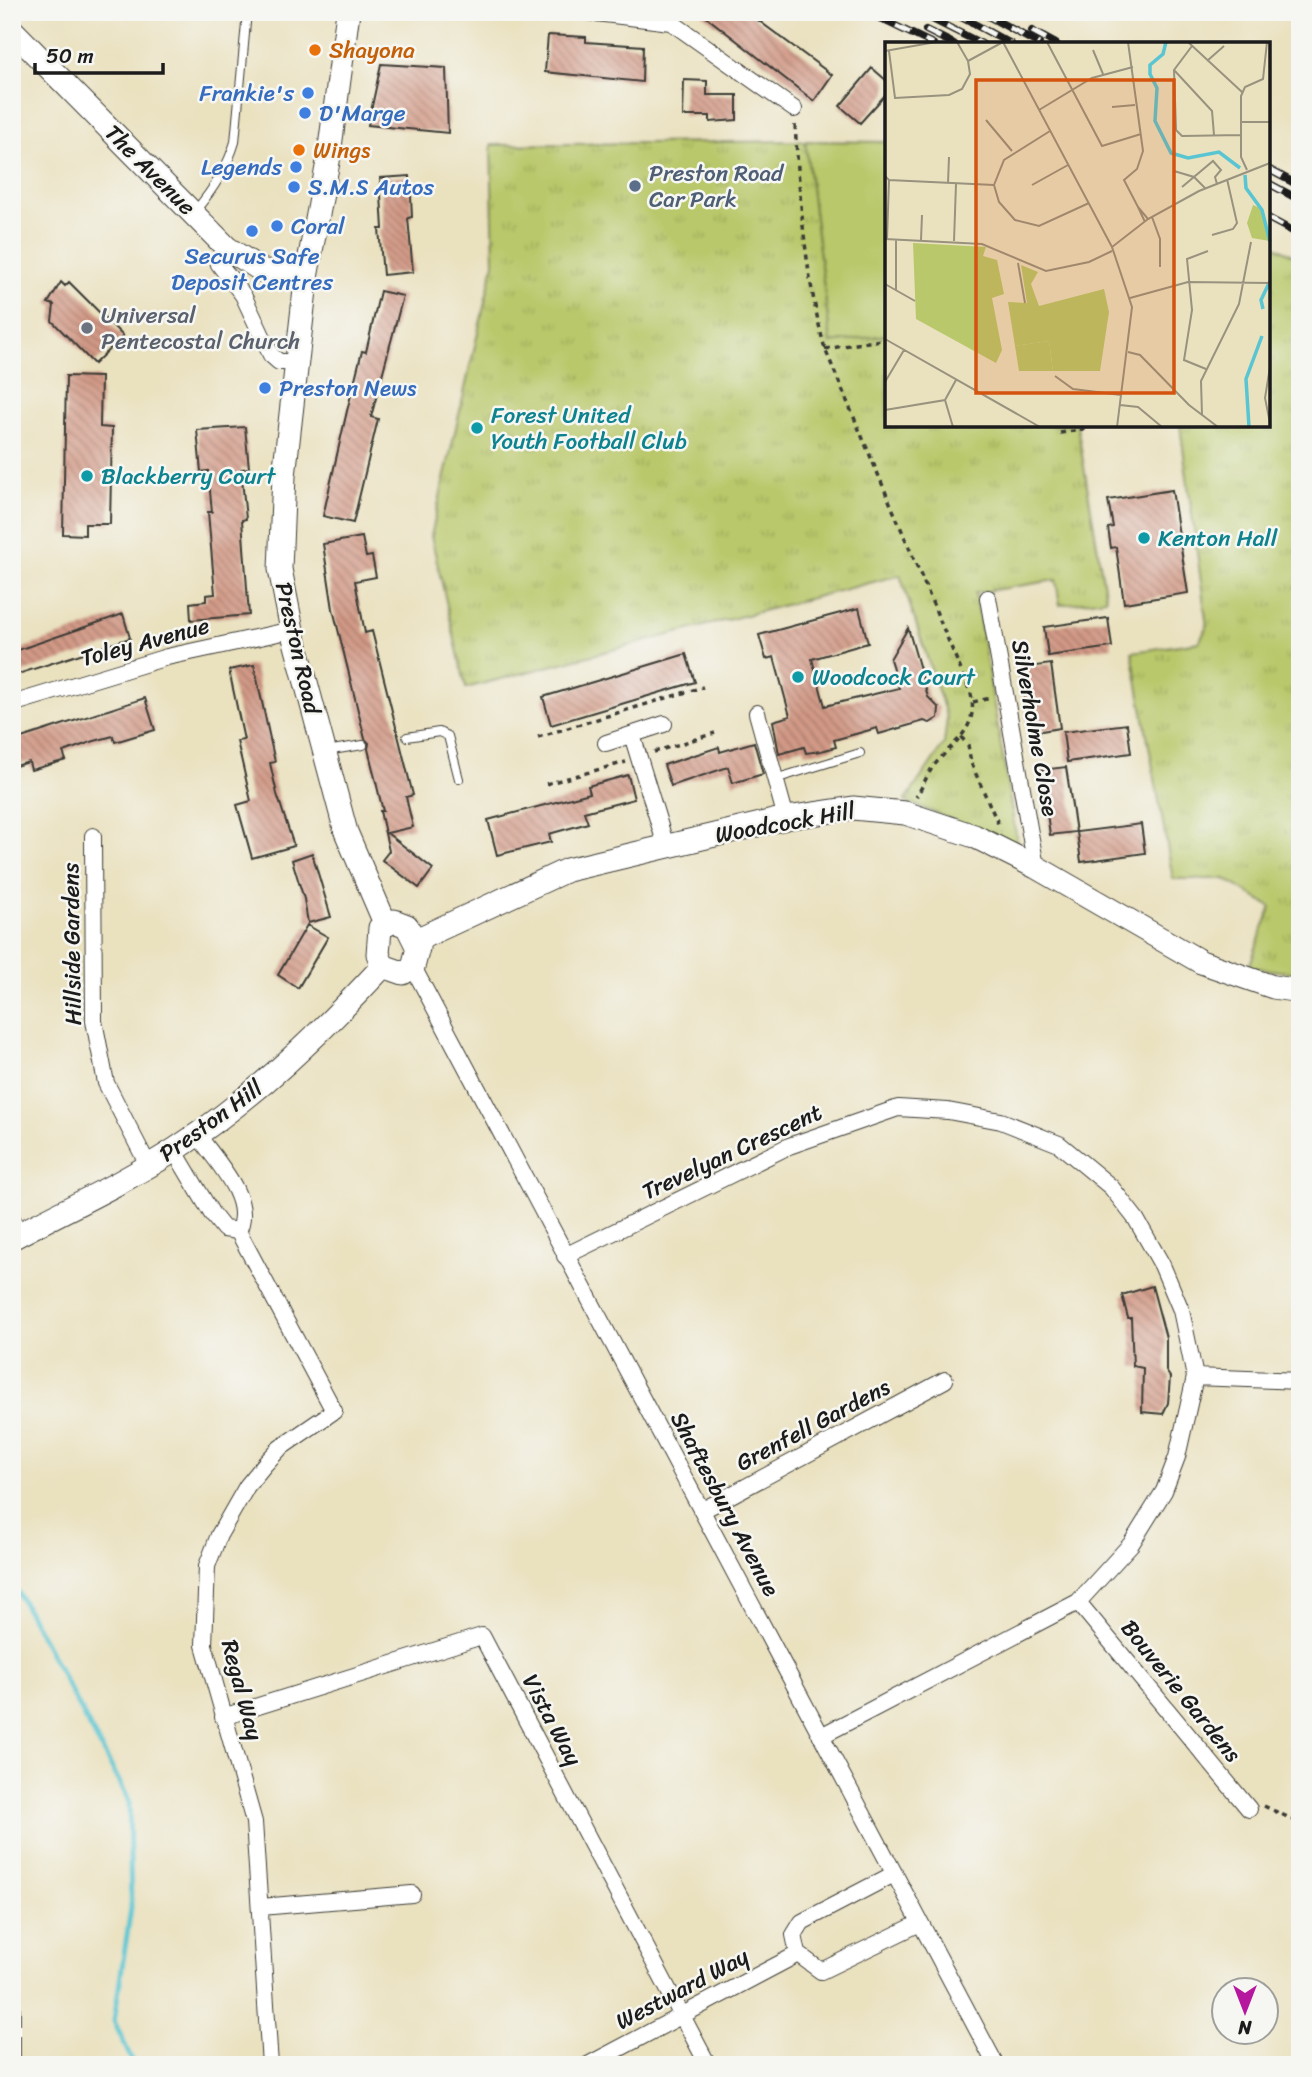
<svg xmlns="http://www.w3.org/2000/svg" width="1312" height="2077" viewBox="0 0 1312 2077" font-family="Sriracha,sans-serif">
<style>
.green{fill:#b9c86a;stroke:#6a7243;stroke-width:2}
.park{fill:url(#park-tufts);stroke:#6a7243;stroke-width:2}
.lines{fill:none;stroke-linecap:round;stroke-linejoin:round}
.stream{stroke:#59c5d2;stroke-width:5}
.building{fill:url(#building-back-hatch)}
.lane-casing{stroke:#3b3a34;stroke-width:10}
.street-casing{stroke:#3b3a34;stroke-width:18}
.secondary-casing{stroke:#3b3a34;stroke-width:25}
.path{stroke:#3b3a34;stroke-width:3.5;stroke-dasharray:5 5;stroke-linecap:butt}
.lane{stroke:#fff;stroke-width:8}
.street{stroke:#fff;stroke-width:16}
.secondary{stroke:#fff;stroke-width:23}
.rail-casing{stroke:#1c1c1c;stroke-width:8}
.rail{stroke:#f6f6f2;stroke-width:5;stroke-dasharray:16;stroke-linecap:butt}
.food-dot{fill:#e8710a;stroke:#f6f6f2;stroke-width:2.5}
.shop-dot{fill:#3f7fe0;stroke:#f6f6f2;stroke-width:2.5}
.service-dot{fill:#5c6f8a;stroke:#f6f6f2;stroke-width:2.5}
.worship-dot{fill:#6b7280;stroke:#f6f6f2;stroke-width:2.5}
.culture-dot{fill:#0f9aa8;stroke:#f6f6f2;stroke-width:2.5}
.labels{text-anchor:middle;dominant-baseline:central;stroke-width:5;stroke-linejoin:round;paint-order:stroke}
.food-label{font-size:23px;fill:#c56008;stroke:#f6f6f2;text-anchor:start}
.shop-label{font-size:23px;fill:#366cbe;stroke:#f6f6f2;text-anchor:start}
.street-label{font-size:23px;fill:#1c1c1c;stroke:#f6f6f2}
.service-label{font-size:23px;fill:#4e5e75;stroke:#f6f6f2;text-anchor:start}
.worship-label{font-size:23px;fill:#5b616d;stroke:#f6f6f2;text-anchor:start}
.culture-label{font-size:23px;fill:#0d838f;stroke:#f6f6f2;text-anchor:start}
.inset-river{fill:none;stroke:#59c5d2;stroke-width:3.5}
.inset-road{fill:none;stroke:#98927e;stroke-width:2}
.view{fill:#d4530e;fill-opacity:0.15;stroke:#d4530e;stroke-width:3.5}
.inset-edge{fill:none;stroke:#1c1c1c;stroke-width:3.5}
</style>
<defs>
<pattern id="park-tufts" width="24" height="20" patternUnits="userSpaceOnUse" patternTransform="scale(1.75)"><rect width="24" height="20" fill="#b9c86a"/><path d="M3 7l-1-3M5 7V3M7 7l1-3M15 17l-1-3M17 17v-4M19 17l1-3" fill="none" stroke="#9eab5b"/></pattern>
<pattern id="building-back-hatch" width="6" height="6" patternUnits="userSpaceOnUse" patternTransform="scale(1.75)"><rect width="6" height="6" fill="#d29986"/><path d="M-1 5l2 2M0 0l6 6M5-1l2 2" fill="none" stroke="#aa7c6d"/></pattern>
</defs>
<rect width="100%" height="100%" fill="#f6f6f2"/>
<filter id="ink" filterUnits="userSpaceOnUse"><feTurbulence type="fractalNoise" baseFrequency=".0143" numOctaves="2"/><feDisplacementMap in="SourceGraphic" scale="14" xChannelSelector="R" yChannelSelector="G"/><feConvolveMatrix kernelMatrix="1 2 1 2 8 2 1 2 1" color-interpolation-filters="sRGB"/></filter>
<filter id="wash" filterUnits="userSpaceOnUse"><feTurbulence type="fractalNoise" baseFrequency=".00686" numOctaves="4" result="noise"/><feDisplacementMap in="SourceGraphic" scale="28" xChannelSelector="R" yChannelSelector="G"/><feGaussianBlur stdDeviation="1.57" result="paint"/><feColorMatrix in="noise" values="0 0 0 0 0 0 0 0 0 0 0 0 0 0 0 0 0 1.4 0 .05"/><feComposite in="paint" operator="in"/></filter>
<g filter="url(#wash)">
<rect width="100%" height="100%" fill="#eae1bf"/>
<path class="green" d="M805 141 887 142V335L831 343Z"/>
<path class="park" d="M805 141 831 343 887 335V425H1077L1106 599 1060 605 1056 580 975 593 1018 847 905 801 944 744 947 718 900 575 466 688 431 536 494 263 491 145Z
M1268 242 1300 259V974L1249 967 1271 907 1225 879H1173L1132 652 1199 642 1207 627 1180 425H1268Z"/>
<g class="lines">
<path class="stream" d="M12 1588 18 1593 129 1800 131 1908 114 2021 134 2065"/>
</g>
<g id="blocks">
<path class="building" d="M700 12H747L832 75 814 101Z
M548 35 586 37V42L643 46 642 82 545 72Z
M381 64 446 68 448 133 368 125Z
M872 68 887 81V93L860 123 840 106Z
M684 80 707 81V95H737V120L710 122V116H683Z
M410 176 412 217 408 218 413 272 383 275 379 229H383L380 178Z
M61 282 65 286 69 282 123 336 94 364 52 321 54 305 48 303Z
M380 291 403 296 371 417 378 419 353 523 323 516 347 411 362 351 366 352Z
M66 376 101 377 100 427 112 428 110 524H85V535L63 534Z
M245 427 249 468 241 469 246 519 242 520 249 615 191 620 190 603 206 601V595L215 594 208 512H212L208 471 201 472 197 430Z
M1172 490 1188 593 1124 603 1116 547 1111 548 1108 528 1113 527 1108 500Z
M362 537 366 557 372 556 376 577 355 581 365 633 372 631 413 795 406 797 413 827 387 833 433 869 419 888 382 860 389 851 380 811H383L368 749 369 743 365 739 333 609 323 544Z
M859 608 868 643 812 659 825 706 899 688 890 659 908 628 928 697 939 708 938 718 930 723 924 721 879 734 877 728 834 740 836 747 821 751 806 753 804 747 779 754 773 721 790 716 774 657 766 659 759 635Z
M123 614 130 638 12 676V652Z
M1108 618 1112 647 1048 656 1044 627Z
M686 654 695 682 551 725 543 697Z
M1051 664 1060 728 1029 733 1020 668Z
M254 665 275 762 270 763 277 794 294 846 252 858 237 805 251 801 237 741 244 740 229 670Z
M145 698 155 730 115 742 113 736 91 742 63 752 66 760 31 770 29 762 12 767V741Z
M1127 724 1131 753 1067 762 1063 732Z
M754 742 763 774 733 783 728 767 671 786 664 765 719 747 720 752Z
M1066 767 1076 832 1050 835 1041 770Z
M628 775 634 799 584 812 588 823 549 834 551 842 497 855 488 820 590 793 588 786Z
M1141 824 1145 853 1081 862 1077 832Z
M312 853 331 917 308 923 304 899 292 860Z
M307 925 328 937 298 988 278 975Z
M1152 1286 1166 1338V1371L1170 1377 1168 1403 1163 1414 1142 1412 1143 1368 1133 1366 1131 1318H1128L1122 1295Z"/>
</g>
</g>
<g filter="url(#ink)">
<use href="#blocks" fill-opacity="0" stroke="#3b3a34" stroke-width="2"/>
<g class="lines">
<defs>
<path id="lane" d="M195 211C213 190 227 169 235 142L247 12
M407 737 439 732 448 736 459 779
M326 751 363 745
M775 779 860 753
M12 1210 22 1230"/>
<path id="street" d="M588 12 671 22 794 109
M227 248 219 264 243 295 271 355 279 362H298
M988 598 1036 867
M12 704 167 657 292 630
M757 713 786 818
M632 735 666 846
M606 743 664 724
M93 836 94 1021 106 1083 148 1165
M413 967 996 2065
M174 1150 212 1214 224 1229 238 1231C255 1200 215 1160 197 1134
M238 1231 334 1411 280 1448 265 1464 247 1486 219 1535 207 1566 204 1645 254 1822 270 2065
M565 1256 789 1146 898 1108 948 1111 1001 1121 1059 1144 1111 1187 1136 1219 1162 1265 1181 1310 1195 1377 1177 1457 1164 1491 1131 1544 1078 1602 823 1735
M1195 1377 1300 1381
M703 1510 945 1380
M1078 1602 1249 1809
M223 1717 482 1636 708 2065
M894 1874 802 1922 794 1935 798 1954 821 1971 920 1923
M261 1907 412 1894
M12 2010V2061
M588 2065 798 1954"/>
<path id="secondary" d="M348 12 328 162 307 272 284 476 280 569 292 630 346 832 385 923
M12 30 227 248 263 271 307 272
M394 921 407 926 418 948 413 967 403 973 383 966 378 954 380 928Z
M416 940 567 870 786 818 853 808 905 813 974 836 1036 867 1201 962 1273 987 1300 991
M12 1238C66 1209 124 1183 176 1149 254 1098 320 1034 383 966"/>
</defs>
<use href="#lane" class="lane-casing"/>
<use href="#street" class="street-casing"/>
<use href="#secondary" class="secondary-casing"/>
<path class="path" d="M795 125C800 201 805 275 825 349L971 694C979 731 952 742 932 768 926 777 922 788 916 797
M825 349 887 339
M1060 433 1086 429
M973 702 991 698
M538 737 703 687
M961 737 968 745 971 763 1000 828
M654 752 715 733
M546 784 626 762
M1264 1806 1300 1823"/>
<use href="#lane" class="lane"/>
<use href="#street" class="street"/>
<use href="#secondary" class="secondary"/>
<defs>
<path id="rail" d="M867 12 933 44
M918 12 982 44
M952 12 1011 44
M981 12 1039 44
M926 30 954 44
M1032 31 1056 44
M1268 169 1300 186
M1268 183 1300 200
M1268 218 1300 235"/>
</defs>
<use href="#rail" class="rail-casing"/>
<use href="#rail" class="rail"/>
</g>
</g>
<g class="food-dot">
<circle cx="315" cy="50" r="7"/>
<circle cx="299" cy="150" r="7"/>
</g>
<g class="shop-dot">
<circle cx="308" cy="93" r="7"/>
<circle cx="305" cy="113" r="7"/>
<circle cx="296" cy="167" r="7"/>
<circle cx="294" cy="187" r="7"/>
<circle cx="277" cy="226" r="7"/>
<circle cx="252" cy="231" r="7"/>
<circle cx="265" cy="388" r="7"/>
</g>
<circle class="service-dot" cx="635" cy="186" r="7"/>
<circle class="worship-dot" cx="87" cy="328" r="7"/>
<g class="culture-dot">
<circle cx="477" cy="428" r="7"/>
<circle cx="87" cy="476" r="7"/>
<circle cx="1144" cy="538" r="7"/>
<circle cx="798" cy="677" r="7"/>
</g>
<g class="labels">
<g class="food-label">
<text x="329" y="50">Shayona</text>
<text x="313" y="150">Wings</text>
</g>
<g class="shop-label">
<text x="294" y="93" text-anchor="end">Frankie's</text>
<text x="319" y="113">D'Marge</text>
<text x="282" y="167" text-anchor="end">Legends</text>
<text x="308" y="187">S.M.S Autos</text>
<text x="291" y="226">Coral</text>
<text x="252" y="256" text-anchor="middle">Securus Safe<tspan x="252" dy="26">Deposit Centres</tspan></text>
<text x="279" y="388">Preston News</text>
</g>
<g class="street-label">
<text transform="translate(150 170) rotate(45)">The Avenue</text>
<text transform="translate(145 642) rotate(-15)">Toley Avenue</text>
<text transform="translate(298 648) rotate(77)">Preston Road</text>
<text transform="translate(1035 728) rotate(80)">Silverholme Close</text>
<text transform="translate(785 823) rotate(-10)">Woodcock Hill</text>
<text transform="translate(72 944) rotate(-91)">Hillside Gardens</text>
<text transform="translate(211 1121) rotate(-36)">Preston Hill</text>
<text transform="translate(732 1152) rotate(-25)">Trevelyan Crescent</text>
<text transform="translate(813 1425) rotate(-28)">Grenfell Gardens</text>
<text transform="translate(725 1504) rotate(62)">Shaftesbury Avenue</text>
<text transform="translate(242 1690) rotate(75)">Regal Way</text>
<text transform="translate(1181 1691) rotate(51)">Bouverie Gardens</text>
<text transform="translate(552 1720) rotate(62)">Vista Way</text>
<text transform="translate(682 1989) rotate(-28)">Westward Way</text>
</g>
<g class="service-label">
<text x="649" y="173">Preston Road<tspan x="649" dy="26">Car Park</tspan></text>
</g>
<g class="worship-label">
<text x="101" y="315">Universal<tspan x="101" dy="26">Pentecostal Church</tspan></text>
</g>
<g class="culture-label">
<text x="491" y="415">Forest United<tspan x="491" dy="26">Youth Football Club</tspan></text>
<text x="101" y="476">Blackberry Court</text>
<text x="1158" y="538">Kenton Hall</text>
<text x="812" y="677">Woodcock Court</text>
</g>
</g>
<g transform="translate(885 42)">
<rect width="385" height="385" fill="#eae1bf"/>
<path d="M368 163 377 167 385 199 367 196 362 181ZM164 299 168 329H134L130 304Z" fill="#b9c86a"/>
<path d="M28 201 101 205 98 214 112 218 119 252 107 256 117 308 111 321 31 277ZM136 223 153 230 146 242 154 264 219 247 224 270 215 329H168L164 299 130 304 123 260 142 261Z" fill="#b9c86a"/>
<path class="inset-river" d="M281 0 278 12 265 23V32L272 46 270 79 286 111 303 116 334 110 355 126M360 133 361 146 377 168 385 200M378 267 376 258 385 239M364 385 361 337 377 294"/>
<path class="inset-road" d="M118 0 227 205M162 0 217 104 256 92M243 0 258 109 252 127 239 138 253 165M303 0 357 50M307 4 289 28 291 88 297 94 356 93M208 8 218 32M0 9 51 0M4 9 10 56 64 53 77 47 85 32 83 19 72 0M83 19 118 0M322 19 339 4M289 28 327 69 329 93M227 65 250 63M154 68 207 36 248 25M101 78 127 109M356 80H385M165 89 119 118 109 143 114 160 130 178 154 184 204 161M362 128 356 115V54L360 45 378 37 382 0M289 129 309 135 320 146M0 134 4 138 109 143M63 141 64 115M147 143 183 123M297 145 328 119 336 128 330 135 332 142M267 175 275 197V225M260 180 253 165 263 177M327 193 348 187 352 181 342 137M0 197 97 202 161 229 204 220 227 209M2 197 4 138M11 197V248M36 198 37 173M69 199 71 142M133 221 140 261M0 242 30 259M245 256 303 240 385 241M0 297 155 385M243 310 255 313 304 363 333 385M385 325 380 356 385 381M321 327 299 318 307 268 302 217 323 209M170 334 188 347 236 353M0 340 19 308M60 358 68 385M235 363 253 365 277 385M0 368 60 358 71 338M317 373 316 339 354 262 366 200M232 385 247 265 227 205 263 177 314 149 385 121"/>
<path class="view" d="M91 38H289V351H91Z"/>
<rect width="385" height="385" class="inset-edge"/>
</g>
<rect width="1312" height="2077" fill="none" stroke="#f6f6f2" stroke-width="42"/>
<g transform="translate(1245 2011) rotate(180)"><circle r="33" fill="#f6f6f2" stroke="#9f9f9c" stroke-width="2"/>
<path d="M0-5L12 26L0 18L-12 26Z" fill="#b5179e"/>
<text y="-10" font-size="19" font-weight="bold" text-anchor="middle" fill="#1c1c1c">N</text>
</g>
<path d="M35 63v10h128v-10" fill="none" stroke="#1c1c1c" stroke-width="3.5"/>
<text x="46" y="63" font-size="21" fill="#1c1c1c" stroke="#f6f6f2" stroke-width="5" paint-order="stroke">50 m</text>
</svg>
